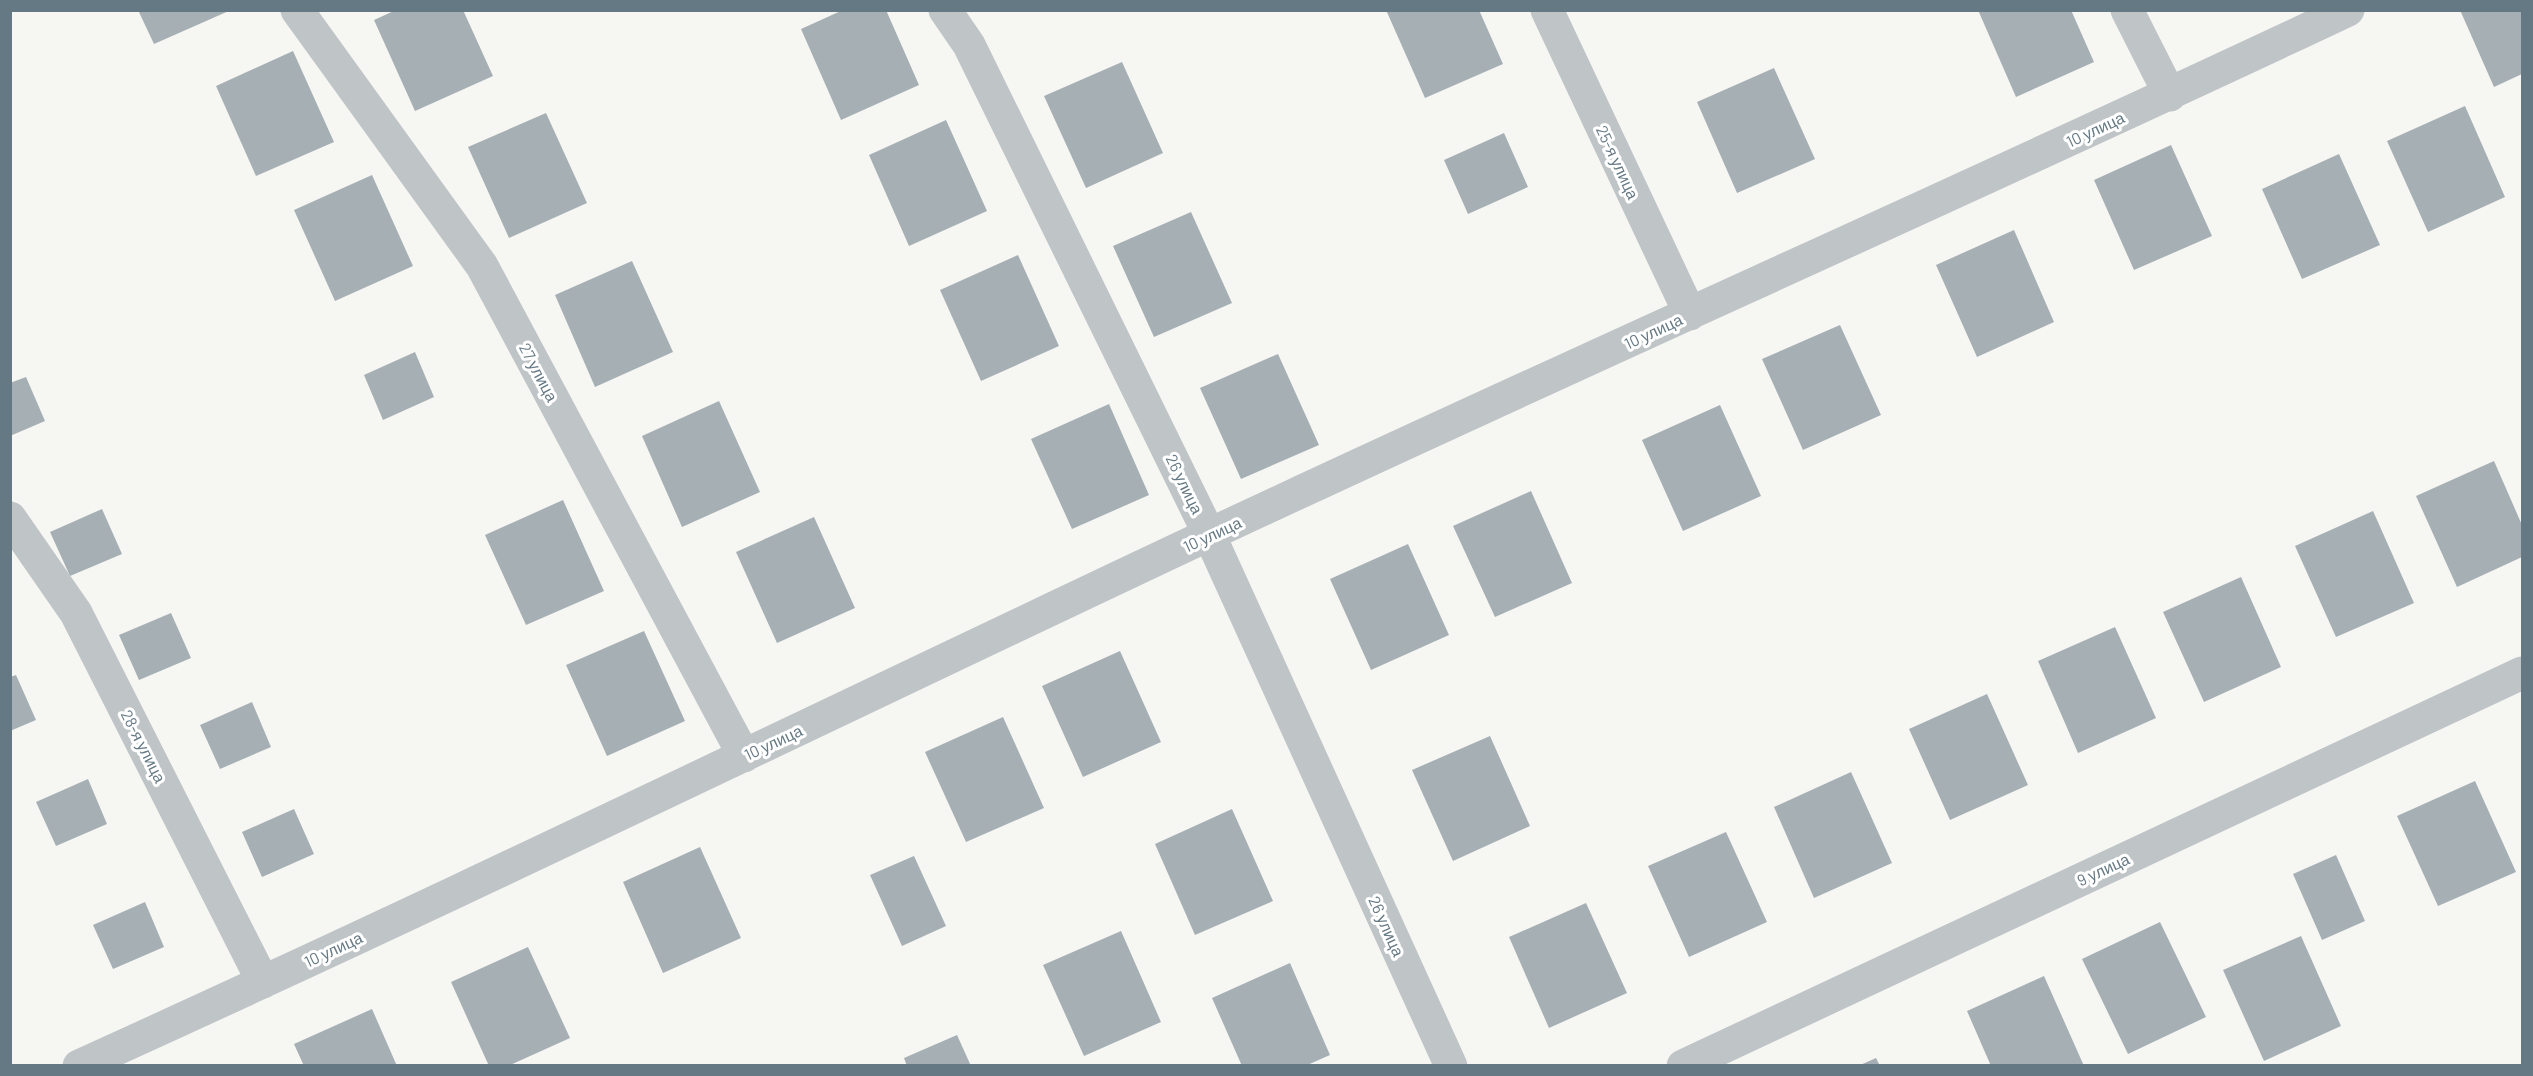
<svg xmlns="http://www.w3.org/2000/svg" width="2533" height="1076" viewBox="0 0 2533 1076" font-family="Barlow,sans-serif">
<style>
.building{fill:#a6b0b4}
.lines{fill:none;stroke-linecap:round;stroke-linejoin:round}
.street{stroke:#bfc4c7;stroke-width:33}
.labels{text-anchor:middle;dominant-baseline:central;stroke-width:6;stroke-linejoin:round;paint-order:stroke}
.street-label{font-size:16px;fill:#657984;stroke:#fff}
</style>
<rect width="100%" height="100%" fill="#f6f6f3"/>
<path class="building" d="M138 10H231L154 44Z
M396 10H463L493 76 415 111 374 20Z
M843 10H886L919 85 841 120 801 29Z
M1386 10H1479L1503 64 1425 98Z
M1978 10H2071L2094 62 2016 97Z
M2460 10H2522V74L2494 87Z
M293 51 334 142 256 176 216 86Z
M1122 62 1163 153 1086 188 1044 96Z
M1774 68 1815 159 1737 193 1697 102Z
M2465 106 2505 197 2428 232 2387 141Z
M546 113 587 203 509 238 468 147Z
M946 120 987 211 909 246 869 155Z
M1504 133 1528 187 1468 214 1444 160Z
M2171 145 2212 236 2134 270 2094 180Z
M2339 154 2380 245 2302 279 2262 189Z
M372 175 413 266 335 301 294 210Z
M1191 212 1232 303 1154 337 1113 246Z
M2014 230 2054 322 1977 357 1936 265Z
M1018 255 1059 346 981 381 940 290Z
M632 261 673 352 595 387 555 295Z
M1840 325 1881 415 1803 450 1762 359Z
M415 352 434 397 383 420 364 375Z
M1278 354 1319 445 1241 479 1200 388Z
M26 377 45 421 10 436V383Z
M719 401 760 492 682 527 642 436Z
M1109 404 1149 495 1072 529 1031 439Z
M1720 405 1761 496 1683 531 1642 440Z
M2494 461 2522 525V557L2457 587 2416 496Z
M1531 491 1572 583 1495 617 1453 526Z
M563 500 604 591 526 625 485 535Z
M102 509 122 554 70 576 50 532Z
M2373 511 2414 603 2336 637 2295 546Z
M814 517 855 608 777 643 736 552Z
M1408 544 1449 635 1371 670 1330 579Z
M2241 577 2281 667 2204 702 2163 612Z
M171 613 191 658 139 680 119 635Z
M2115 627 2156 718 2078 753 2038 661Z
M644 631 685 721 607 756 566 665Z
M1120 651 1161 742 1083 777 1042 686Z
M16 675 36 720 10 731V677Z
M1987 694 2028 785 1950 820 1909 729Z
M252 702 271 747 220 769 200 725Z
M1003 717 1044 808 966 842 925 752Z
M1490 736 1530 826 1453 861 1412 770Z
M1851 772 1892 863 1814 898 1774 807Z
M88 779 107 824 56 846 36 802Z
M2475 781 2516 872 2438 906 2397 816Z
M294 809 314 854 262 877 242 832Z
M1232 809 1273 901 1195 935 1155 844Z
M1726 832 1767 922 1689 957 1648 866Z
M700 847 741 938 663 973 623 882Z
M2336 855 2365 921 2322 940 2293 874Z
M914 856 946 926 902 946 870 875Z
M145 902 164 947 113 969 93 925Z
M1586 903 1627 993 1549 1028 1509 937Z
M2160 922 2206 1017 2128 1054 2082 959Z
M1121 931 1161 1022 1084 1056 1043 965Z
M2301 936 2341 1026 2264 1061 2223 970Z
M528 947 570 1038 508 1066H489L451 982Z
M1290 963 1330 1055 1305 1066H1242L1212 998Z
M2044 976 2084 1066H1991L1967 1011Z
M372 1009 397 1066H304L294 1044Z
M957 1035 971 1066H907L904 1058Z
M1876 1058 1880 1066H1858Z"/>
<g class="lines">
<path class="street" d="M297 10 482 266 744 756
M945 10 969 45 1209 534 1451 1066
M1547 10 1690 314
M2127 10 2170 95
M10 518 76 613 263 982
M79 1066C457 895 830 713 1206 536 1585 358 1969 189 2348 10
M1683 1066 2522 673"/>
</g>
<g class="labels">
<g class="street-label">
<text transform="translate(2095 129) rotate(-25)">10 улица</text>
<text transform="translate(1618 162) rotate(65)">25-я улица</text>
<text transform="translate(1653 331) rotate(-25)">10 улица</text>
<text transform="translate(539 372) rotate(62)">27 улица</text>
<text transform="translate(1185 484) rotate(64)">26 улица</text>
<text transform="translate(1212 534) rotate(-25)">10 улица</text>
<text transform="translate(773 742) rotate(-25)">10 улица</text>
<text transform="translate(144 746) rotate(63)">28-я улица</text>
<text transform="translate(2103 869) rotate(-25)">9 улица</text>
<text transform="translate(1387 926) rotate(66)">26 улица</text>
<text transform="translate(333 949) rotate(-25)">10 улица</text>
</g>
</g>
<rect width="2533" height="1076" fill="none" stroke="#657984" stroke-width="24"/>
</svg>
